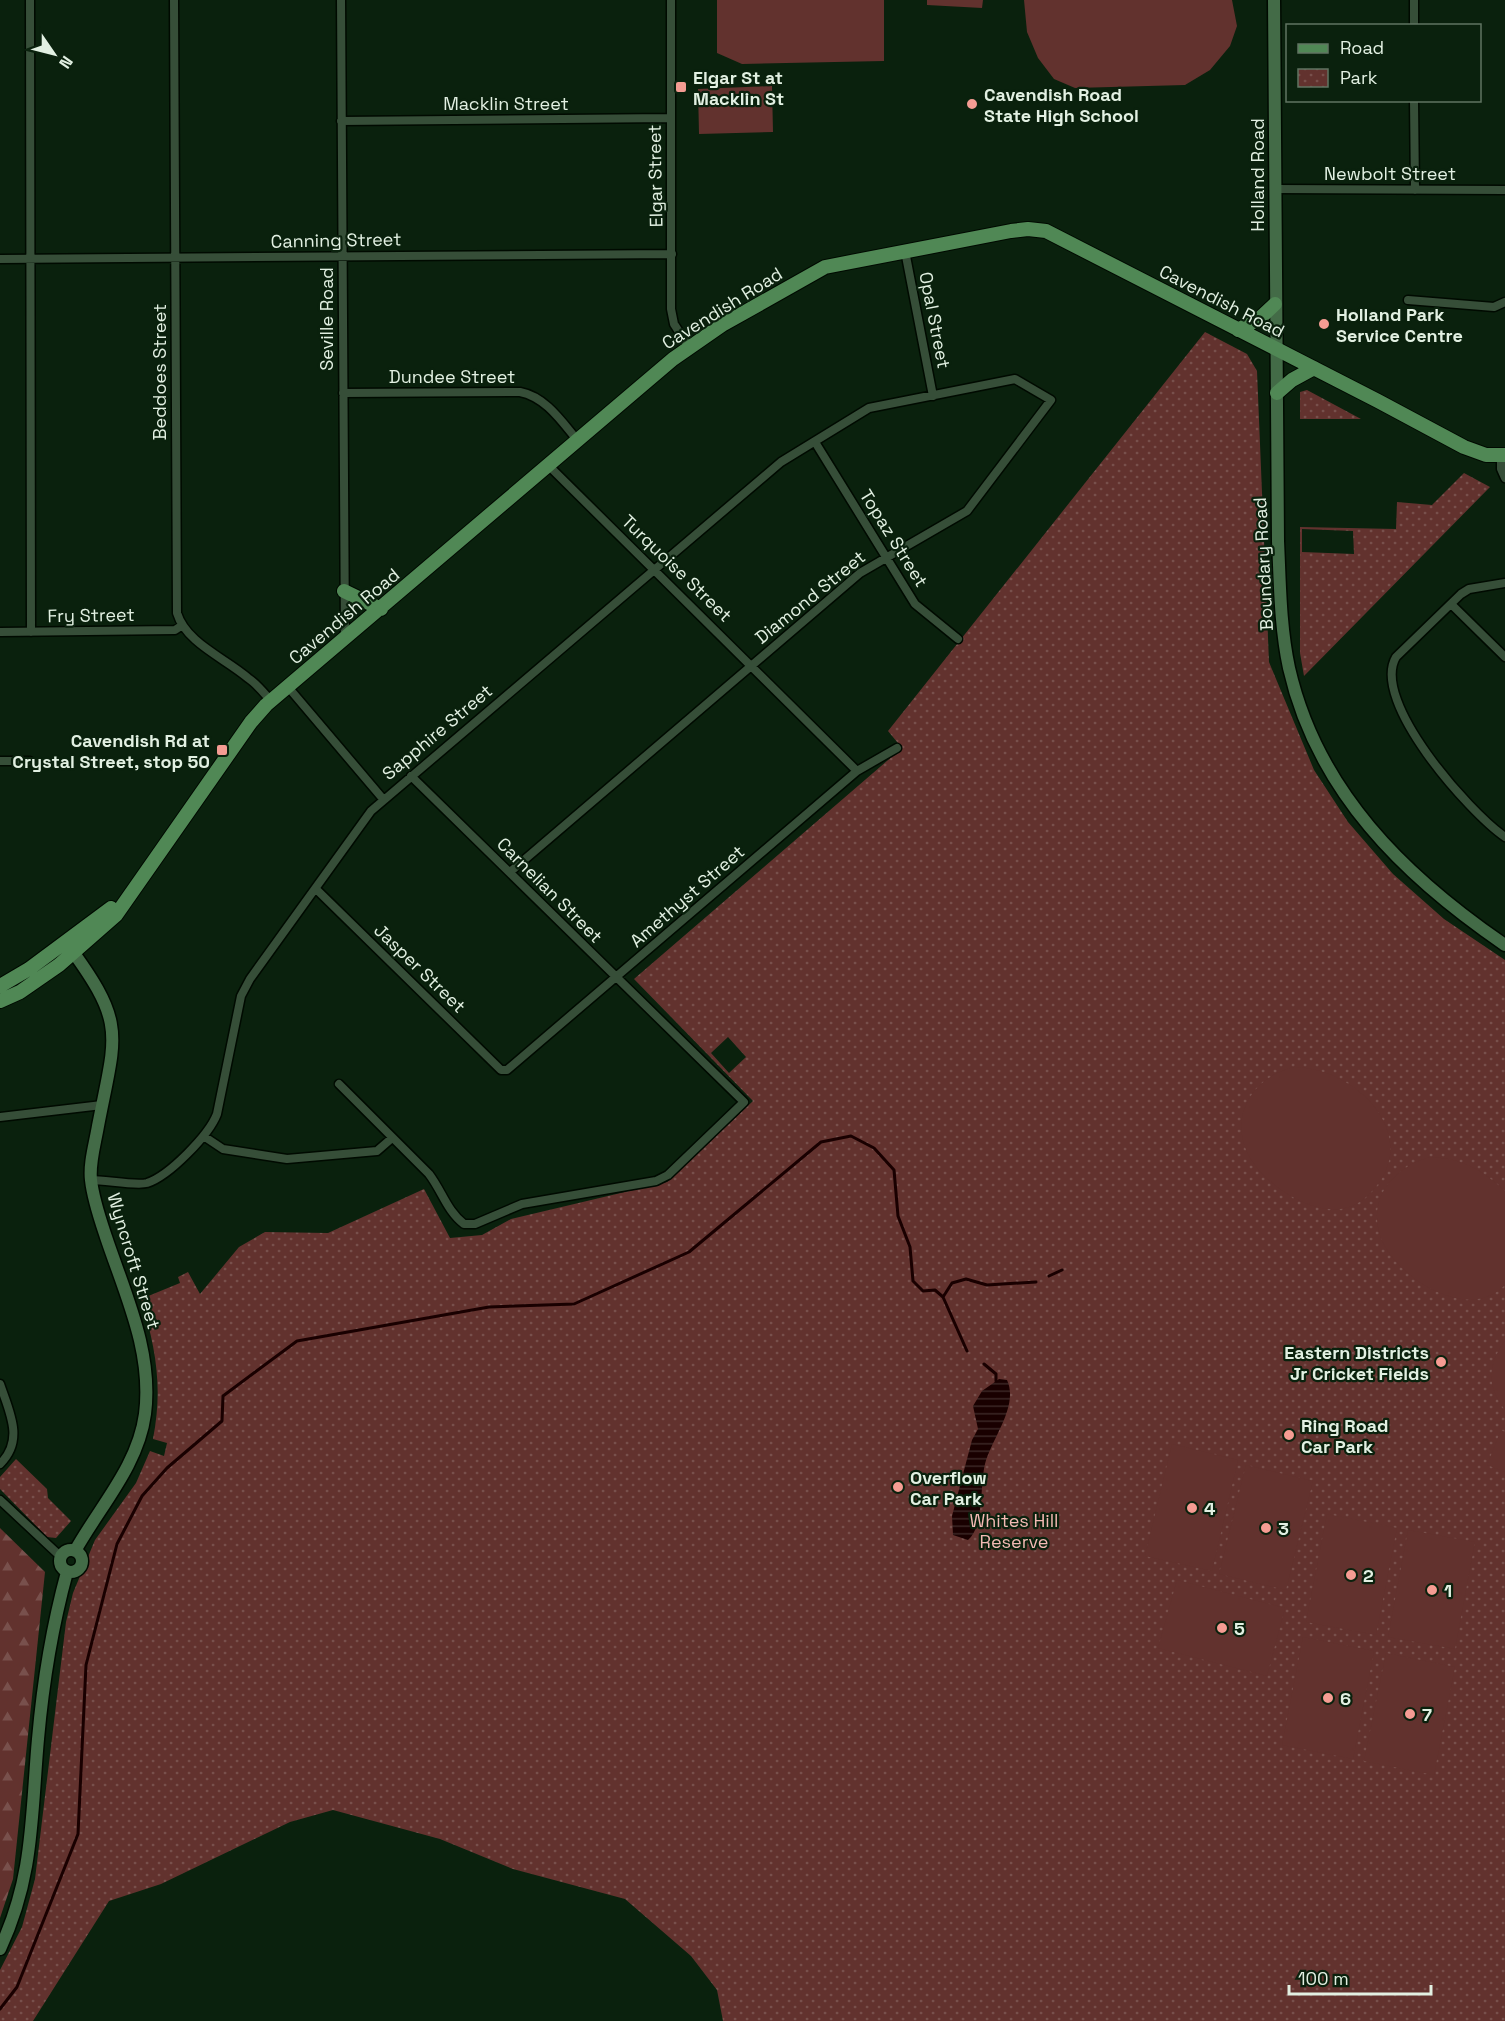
<svg xmlns="http://www.w3.org/2000/svg" width="1505" height="2021" viewBox="0 0 1505 2021" font-family="'Space Grotesk',sans-serif">
<style>
.forest{fill:url(#forest-firs)}
.park{fill:url(#park-dots);fill-rule:evenodd}
.pitch{fill:#62322e}
.water{fill:url(#water-rules)}
.lines{fill:none;stroke-linecap:round;stroke-linejoin:round}
.stream{stroke:#190000;stroke-width:3}
.street-casing{stroke:#000a00;stroke-width:11}
.secondary-casing{stroke:#000a00;stroke-width:15}
.primary-casing{stroke:#000a00;stroke-width:16}
.street{stroke:#364e38;stroke-width:8}
.secondary{stroke:#436b47;stroke-width:12}
.primary{stroke:#508855;stroke-width:14}
.poi-dot{fill:#f59c93;stroke:#0a210d;stroke-width:2}
.labels{text-anchor:middle;dominant-baseline:central;stroke-width:4.5;stroke-linejoin:round;paint-order:stroke}
.poi-label{font-size:18px;font-weight:bold;fill:#e2f0e2;stroke:#0a210d;text-anchor:start}
.street-label{font-size:18px;fill:#e2f0e2;stroke:#0a210d}
.park-label{font-size:18px;fill:#f4bab4;stroke:#0a210d}
</style>
<defs>
<pattern id="forest-firs" width="22" height="20" patternUnits="userSpaceOnUse" patternTransform="scale(1.5)"><rect width="22" height="20" fill="#62322e"/><path d="M5 1l3.5 6h-7zM16 11l3.5 6h-7z" fill="#78504c"/></pattern>
<pattern id="park-dots" width="8" height="8" patternUnits="userSpaceOnUse" patternTransform="scale(1.5)"><rect width="8" height="8" fill="#62322e"/><path d="M2 2h.1M6 6h.1" fill="none" stroke="#78504c" stroke-width="1.8" stroke-linecap="round"/></pattern>
<pattern id="water-rules" width="6" height="5" patternUnits="userSpaceOnUse" patternTransform="scale(1.5)"><rect width="6" height="5" fill="#190000"/><path d="M0 2.5h6" fill="none" stroke="#3a2625"/></pattern>
</defs>
<rect width="100%" height="100%" fill="#0a210d"/>
<path class="forest" d="M0 1528 45 1572 13 1879 0 1918Z"/>
<path class="park" d="M1205 332 1247 354 1257 371 1269 662 1314 770 1348 822 1393 874 1444 919 1505 960V2021H723L717 1990 691 1956 625 1899 513 1869 440 1839 333 1810 290 1822 161 1884 109 1901 33 2021H0V1970L22 1927 35 1879 66 1622 73 1593 95 1540 136 1483 150 1451 164 1456 167 1443 153 1439C163 1387 156 1349 141 1299L180 1283 178 1277 188 1272 200 1294 239 1247 265 1232 328 1233 424 1189 450 1238 482 1235 511 1219 667 1182 753 1101 634 979 902 748 888 731ZM728 1037 746 1057 729 1073 711 1053Z
M1307 390 1361 419H1300V392Z
M1464 473 1490 487 1304 676 1300 653V527L1396 529 1397 502 1432 505ZM1302 529 1353 531 1354 554 1302 552Z
M16 1459 47 1489 48 1498 71 1521 56 1538 47 1537 0 1489V1477Z"/>
<path class="pitch" d="M717 0H884V61L742 64 717 53Z
M927 0H983L982 8 927 5Z
M1024 0H1232L1237 26 1230 46 1210 70 1185 85 1075 88 1054 79 1038 58 1027 32Z
M772 86 773 132 699 134 698 89Z
M1294 1067C1360 1068 1429 1142 1365 1198 1330 1229 1268 1190 1249 1156 1228 1116 1253 1077 1294 1067Z
M1430 1157C1461 1158 1483 1170 1505 1191V1285C1471 1321 1406 1283 1386 1248 1362 1206 1389 1168 1430 1157Z
M1505 1340V1410C1486 1385 1488 1365 1505 1340Z
M1501 1430 1505 1432V1472L1487 1465Z
M1172 1444 1238 1460 1212 1571 1145 1556Z
M1246 1465 1313 1481 1286 1590 1219 1574Z
M1327 1514 1397 1528 1376 1635 1306 1622Z
M1408 1530 1475 1542 1455 1649 1388 1637Z
M1177 1580 1285 1608 1267 1676 1158 1648Z
M1303 1637 1374 1651 1353 1759 1282 1745Z
M1386 1653 1455 1667 1434 1775 1364 1761Z"/>
<path class="water" d="M999 1379 1007 1380C1019 1406 992 1438 985 1464 980 1484 984 1527 968 1540L953 1535 952 1516 972 1440 978 1429 973 1406 982 1391Z"/>
<g class="lines">
<path class="stream" d="M1049 1276 1062 1270
M943 1297 952 1283 966 1279 987 1285 1036 1282
M984 1364 996 1374V1381
M0 2009 17 1987 78 1834 86 1665 117 1544 142 1496 167 1468 222 1421 223 1396 297 1341 489 1307 574 1304 689 1252 821 1142 851 1136 874 1148 894 1170 898 1216 910 1247 913 1281 923 1291 935 1290 943 1297 967 1351"/>
<defs>
<path id="street" d="M30 0 31 632
M174 0 177 613C186 643 225 658 248 678 257 684 264 693 271 701
M341 0 345 639
M671 0V309L674 324 689 347
M1414 0V26
M1414 100 1415 190
M341 121 670 118
M1275 189 1505 190
M905 251 933 396
M0 259 672 254
M1408 300 1494 307 1505 302
M343 393 520 392C546 397 562 422 578 441
M815 442 915 604 958 639
M1501 455V469L1505 478
M549 466 857 771
M1505 583 1469 589 1461 594 1396 657C1370 701 1469 812 1505 837
M1451 604 1505 657
M0 632 175 630 181 626
M288 687 383 799
M0 761H30
M316 889 501 1070H507L857 771 897 748
M339 1084 429 1174C442 1191 447 1211 464 1224H475L522 1204 656 1181 668 1175 744 1102 411 776
M0 1117 102 1105
M205 1137 223 1149 287 1159 377 1151 392 1138
M91 1180C106 1180 136 1186 147 1183 169 1176 209 1135 217 1114L241 996 250 979 371 811 781 462 869 408 1015 379 1051 400 967 511 860 573 510 872
M0 1384C9 1411 25 1440 0 1464
M0 1500 60 1556"/>
<path id="secondary" d="M1274 0 1278 541C1280 583 1280 626 1289 668 1317 791 1404 876 1505 945
M68 945C127 1025 116 1033 98 1126 95 1144 89 1163 91 1180 93 1199 100 1219 106 1237 125 1294 153 1352 145 1414 138 1466 100 1506 75 1551
M60 1561a11 11 0 1 1 22 0a11 11 0 1 1-22 0Z
M0 1949C34 1876 31 1817 38 1739 43 1682 52 1627 67 1572"/>
<path id="primary" d="M1238 330 1260 318 1275 304
M1277 393 1292 380 1314 368
M344 591 381 609
M0 986 29 969 111 908
M0 1001 20 992 59 965 116 915 251 722 266 705 673 359 722 325 825 267 1011 231 1028 229 1046 231 1378 401 1464 447 1486 455H1505"/>
</defs>
<use href="#street" class="street-casing"/>
<use href="#secondary" class="secondary-casing"/>
<use href="#primary" class="primary-casing"/>
<use href="#street" class="street"/>
<use href="#secondary" class="secondary"/>
<use href="#primary" class="primary"/>
</g>
<g class="poi-dot">
<rect x="675" y="81" width="12" height="12" rx="3"/>
<circle cx="972" cy="104" r="6"/>
<circle cx="1324" cy="324" r="6"/>
<rect x="216" y="744" width="12" height="12" rx="3"/>
<circle cx="1441" cy="1362" r="6"/>
<circle cx="1289" cy="1435" r="6"/>
<circle cx="898" cy="1487" r="6"/>
<circle cx="1192" cy="1508" r="6"/>
<circle cx="1266" cy="1528" r="6"/>
<circle cx="1351" cy="1575" r="6"/>
<circle cx="1432" cy="1590" r="6"/>
<circle cx="1222" cy="1628" r="6"/>
<circle cx="1328" cy="1698" r="6"/>
<circle cx="1410" cy="1714" r="6"/>
</g>
<g class="labels">
<g class="poi-label">
<text x="693" y="77">Elgar St at<tspan x="693" dy="21">Macklin St</tspan></text>
<text x="984" y="94">Cavendish Road<tspan x="984" dy="21">State High School</tspan></text>
<text x="1336" y="314">Holland Park<tspan x="1336" dy="21">Service Centre</tspan></text>
<text x="210" y="740" text-anchor="end">Cavendish Rd at<tspan x="210" dy="21">Crystal Street, stop 50</tspan></text>
<text x="1429" y="1352" text-anchor="end">Eastern Districts<tspan x="1429" dy="21">Jr Cricket Fields</tspan></text>
<text x="1301" y="1425">Ring Road<tspan x="1301" dy="21">Car Park</tspan></text>
<text x="910" y="1477">Overflow<tspan x="910" dy="21">Car Park</tspan></text>
<text x="1204" y="1508">4</text>
<text x="1278" y="1528">3</text>
<text x="1363" y="1575">2</text>
<text x="1444" y="1590">1</text>
<text x="1234" y="1628">5</text>
<text x="1340" y="1698">6</text>
<text x="1422" y="1714">7</text>
</g>
<g class="street-label">
<text x="506" y="103">Macklin Street</text>
<text x="1390" y="173">Newbolt Street</text>
<text transform="translate(1257 175) rotate(-90)">Holland Road</text>
<text transform="translate(655 176) rotate(-91)">Elgar Street</text>
<text transform="translate(336 240) rotate(-1)">Canning Street</text>
<text transform="translate(1222 301) rotate(27)">Cavendish Road</text>
<text transform="translate(722 308) rotate(-32)">Cavendish Road</text>
<text transform="translate(326 319) rotate(-90)">Seville Road</text>
<text transform="translate(935 320) rotate(79)">Opal Street</text>
<text transform="translate(159 372) rotate(-90)">Beddoes Street</text>
<text x="452" y="376">Dundee Street</text>
<text transform="translate(894 538) rotate(58)">Topaz Street</text>
<text transform="translate(1263 564) rotate(-93)">Boundary Road</text>
<text transform="translate(677 568) rotate(44)">Turquoise Street</text>
<text transform="translate(810 597) rotate(-39)">Diamond Street</text>
<text transform="translate(91 615) rotate(-1)">Fry Street</text>
<text transform="translate(344 616) rotate(-40)">Cavendish Road</text>
<text transform="translate(437 732) rotate(-40)">Sapphire Street</text>
<text transform="translate(550 890) rotate(45)">Carnelian Street</text>
<text transform="translate(687 896) rotate(-41)">Amethyst Street</text>
<text transform="translate(420 968) rotate(44)">Jasper Street</text>
<text transform="translate(134 1261) rotate(73)">Wyncroft Street</text>
</g>
<g class="park-label">
<text x="1014" y="1520">Whites Hill<tspan x="1014" dy="21">Reserve</tspan></text>
</g>
</g>
<rect x="1286" y="24" width="195" height="78" fill="#0a210d" stroke="#607462" stroke-width="1.5"/>
<rect x="1298" y="44" width="30" height="9" fill="#508855" stroke="#607462" stroke-width="1.5"/>
<text x="1340" y="54" font-size="18" fill="#e2f0e2">Road</text>
<rect x="1298" y="69" width="30" height="18" fill="url(#park-dots)" stroke="#607462" stroke-width="1.5"/>
<text x="1340" y="84" font-size="18" fill="#e2f0e2">Park</text>
<g transform="translate(54 54) rotate(125)" stroke="#0a210d" stroke-width="4.5" paint-order="stroke">
<path d="M0-4.5L10 22L0 15L-10 22Z" fill="#e2f0e2"/>
<text y="-9" font-size="16" font-weight="bold" text-anchor="middle" fill="#e2f0e2">N</text>
</g>
<path d="M1289 1985v9h142v-9" fill="none" stroke="#e2f0e2" stroke-width="3"/>
<text x="1298" y="1985" font-size="18" fill="#e2f0e2" stroke="#0a210d" stroke-width="4.5" paint-order="stroke">100 m</text>
</svg>
